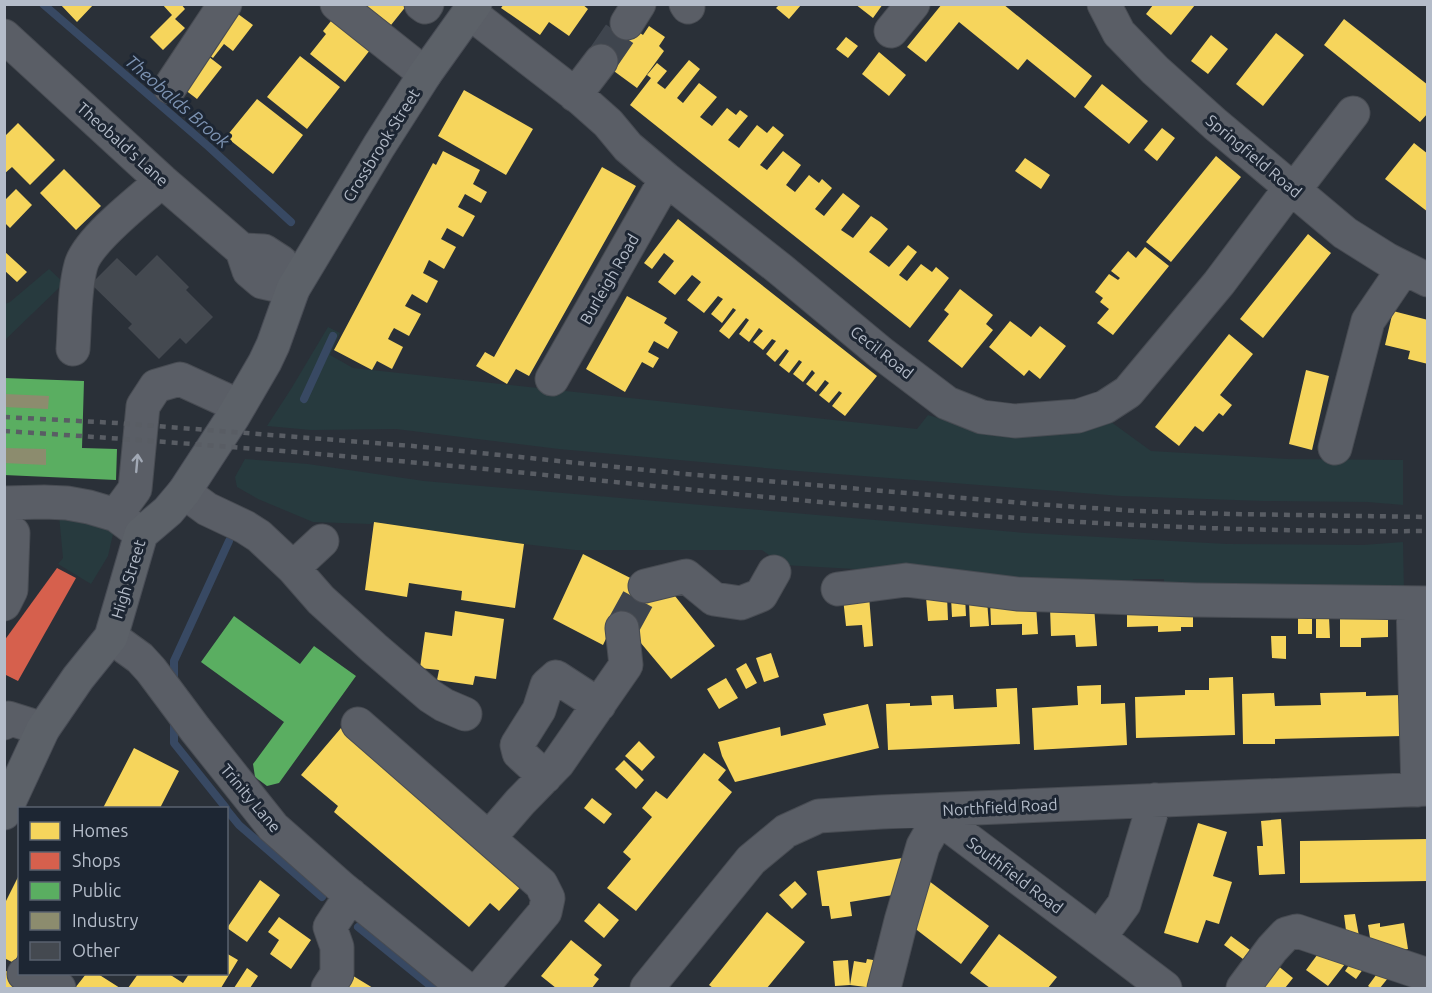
<svg xmlns="http://www.w3.org/2000/svg" width="1432" height="993" viewBox="0 0 1432 993" font-family="Ubuntu,sans-serif">
<style>
.green{fill:#273a3e}
.homes{fill:#f6d55c}
.shops{fill:#d6604d}
.public{fill:#5aae61}
.industry{fill:#8c8c6e}
.lines{fill:none;stroke-linecap:round;stroke-linejoin:round}
.stream{stroke:#384963;stroke-width:8}
.building{fill:#444950}
.minor-tunnel{stroke:#3f454e;stroke-width:33;stroke-dasharray:33 16;stroke-linecap:butt}
.minor-casing{stroke:#484c53;stroke-width:35}
.major-casing{stroke:#484c55;stroke-width:35}
.minor{stroke:#5a5e66;stroke-width:33}
.major{stroke:#5c6168;stroke-width:33}
.rail{stroke:#595d64;stroke-width:4.5;stroke-dasharray:6 6;stroke-linecap:butt}
.oneway{stroke:#a2a9b5}
.labels{text-anchor:middle;dominant-baseline:central;stroke-width:6;stroke-linejoin:round;paint-order:stroke}
.street-label{font-size:16px;fill:#b4bcc9;stroke:#1d2633}
.water-label{font-size:18px;font-style:italic;fill:#7c92b1;stroke:#1d2633}
</style>
<rect width="100%" height="100%" fill="#2a3038"/>
<path class="green" d="M49 269 64 283 5 340V304L10 302Z
M328 327 340 333 330 355 353 368 917 429 928 415 979 431 1023 435H1059L1107 419 1151 451 1288 459 1403 460V505L1368 502 1263 501 1121 496 798 471 559 449 396 429 311 430 267 426 291 389Z
M245 459 308 464 424 481 1026 533 1227 544 1363 545 1403 542 1404 595 1164 592V579H1133L1132 590 909 572 783 565 762 550H575L524 544 374 522 370 524 313 522 258 499 237 487 235 477Z
M59 515 108 522 113 534 108 556 91 584 58 564 63 558Z"/>
<path class="homes" d="M60 4H94L77 22Z
M162 4H181L185 9 175 19 185 28 163 50 150 37 172 15Z
M504 4H582L588 9 569 36 549 22 540 35 501 8Z
M855 4H883L873 18Z
M942 4H1003L1092 76 1075 98 1027 59 1018 70 959 22 926 62 907 47Z
M365 5H407L391 25Z
M779 5H801L789 19 776 8Z
M1153 5H1195L1171 35 1146 14Z
M234 11 253 25 233 51 224 44 213 58 204 51Z
M339 11 377 41 345 82 310 54 326 34 323 31Z
M619 18 643 35 649 26 665 37 659 46 664 51 637 88 592 55Z
M1344 19 1428 85V113L1420 122 1324 45Z
M1276 33 1304 55 1263 106 1236 84Z
M1211 35 1228 49 1208 74 1191 61Z
M846 37 858 46 848 58 836 49Z
M879 52 906 75 889 96 862 74Z
M204 53 222 67 197 99 180 86Z
M300 56 340 87 307 129 267 97Z
M689 60 700 69 677 98 683 103 699 83 717 97 700 117 712 126 727 108 736 115 740 110 748 116 728 140 739 148 757 125 767 133 773 126 784 135 760 165 767 170 783 151 801 165 786 185 795 192 809 175 819 183 822 179 832 188 815 209 824 216 843 193 852 200 860 206 841 230 853 238 871 216 880 222 888 229 869 252 889 267 908 245 917 252 899 275 907 281 921 264 932 272 936 267 949 278 910 328 630 105 651 78 647 75 657 63 667 71 657 83 665 89Z
M1102 84 1148 121 1129 144 1084 107Z
M464 90 533 129 506 175 438 136Z
M257 99 303 135 273 174 226 137Z
M18 123 55 160 30 185 12 167 4 174V137Z
M1162 128 1175 138 1157 161 1144 150Z
M1414 143 1428 154V212L1385 179Z
M443 151 480 170 473 184 487 192 481 203 465 194 458 207 475 216 470 225 463 237 447 228 441 239 456 247 444 269 429 260 423 273 438 281 427 303 412 294 405 306 421 314 409 336 394 328 391 333 388 339 403 347 392 369 377 361 372 370 334 350 433 163 436 165Z
M1216 156 1241 177 1171 262 1146 242Z
M1025 158 1050 175 1041 189 1015 171Z
M602 167 636 186 529 376 516 369 507 384 476 366 485 352 494 357Z
M64 169 101 206 76 230 40 193Z
M16 189 32 205 10 228 4 222V201Z
M678 219 877 376 845 416 832 406 842 393 839 391 829 403 819 395 829 383 825 380 816 392 806 384 815 373 812 370 803 382 793 374 802 362 799 360 789 373 779 365 789 351 786 349 775 362 766 354 776 341 772 339 763 350 753 342 763 331 759 328 749 342 739 334 749 320 746 318 729 339 719 331 736 310 733 308 722 323 711 314 723 299 718 296 704 313 687 300 701 282 692 275 675 295 658 282 674 261 664 253 652 269 644 263Z
M1308 234 1331 253 1263 338 1240 319Z
M1145 247 1169 266 1113 335 1097 323 1109 309 1100 302 1103 298 1095 292 1109 274 1118 280 1120 278 1111 271 1128 251 1136 258Z
M4 251 27 272 17 282 4 270Z
M960 289 993 315 986 324 993 330 962 368 928 341 949 314 944 310Z
M627 296 667 318 664 323 678 332 668 349 654 341 648 352 659 358 653 368 642 362 625 392 586 369Z
M1393 311 1428 320V364L1408 359 1410 351 1385 345Z
M1010 321 1031 337 1040 326 1066 346 1040 379 1029 370 1024 376 989 347Z
M1229 334 1253 354 1220 395 1232 405 1223 416 1219 413 1203 432 1195 426 1179 446 1155 427Z
M1306 370 1329 376 1312 450 1289 444Z
M374 522 524 544 515 608 461 600 462 591 409 583 407 597 365 590Z
M583 554 660 593 667 586 715 646 671 679 630 630 612 626 603 645 553 619Z
M869 596 873 646 864 647 862 625 846 626 843 598Z
M947 596 948 620 928 621 926 597Z
M965 596 966 616 952 617 951 597Z
M990 599 1036 605 1038 634 1022 635V624L991 625Z
M987 600 989 626 970 627 969 601Z
M1193 603V627H1181V631L1158 632V626L1127 627V605Z
M1094 606 1097 646 1076 647 1075 635 1051 636 1050 608Z
M1340 609H1388V637L1361 638V647H1340Z
M455 611 504 619 496 679 475 676 473 685 437 680 439 670 420 668 425 632 452 636Z
M1298 612H1312V634H1298Z
M1329 617 1330 638H1316V618Z
M1271 636H1286V659L1272 658Z
M771 653 779 677 764 682 756 658Z
M746 663 757 683 746 689 736 669Z
M1233 677 1235 735 1136 738 1135 697 1185 695V690H1209V678Z
M726 678 738 698 719 709 707 689Z
M1101 685V704L1125 703 1127 745 1034 750 1032 708 1078 705 1077 686Z
M1017 688 1020 744 888 750 886 704 910 703V706L932 705 931 696 953 695 954 709 997 707 996 689Z
M1366 692V696L1402 695 1403 736 1275 739V744H1243L1242 694 1274 693 1275 706 1321 705 1320 693Z
M868 704 879 748 735 782 722 756 718 742 780 727 781 736 826 725 823 714Z
M341 728 523 884 499 911 490 903 469 927 334 812 338 806 301 775Z
M639 741 655 757 642 771 625 756Z
M134 748 179 771 160 808H103Z
M704 753 726 770 718 780 732 792 636 911 607 888 631 859 623 852 652 817 642 808 656 791 667 799Z
M624 760 644 780 636 789 615 769Z
M592 798 612 814 604 824 584 808Z
M1281 819 1285 874 1259 875 1257 846H1263L1261 821Z
M1198 823 1227 832 1213 876 1232 882 1219 924 1206 920 1198 943 1164 933Z
M1428 839V881L1300 883V841Z
M909 857 899 894 850 902 852 916 831 919 829 906H822L817 871Z
M917 872 989 926 961 964 904 920Z
M20 873V951L14 963 4 958V905Z
M260 880 280 895 247 942 227 928Z
M795 881 807 894 792 909 779 895Z
M599 903 619 920 604 938 584 921Z
M767 912 805 942 767 988H713L709 985Z
M1355 914 1359 936 1347 938 1344 915Z
M279 917 311 940 291 969 270 954 279 940 268 932Z
M1380 923V927L1404 923 1408 949 1384 953 1383 942 1371 944 1368 925Z
M999 934 1057 977 1048 988H990L970 973Z
M1231 936 1250 950 1243 959 1224 945Z
M571 940 602 965 594 975 599 979 592 988H556L541 976Z
M1323 947 1345 964 1328 986 1306 970Z
M226 953 238 960 221 988H128L138 974H169L183 983 189 974H226Z
M867 959 879 961 874 988 850 985 854 961 866 963Z
M1353 959 1368 962 1356 979 1345 971Z
M848 960 850 985 835 986 833 961Z
M1272 961 1293 978 1285 988H1251Z
M247 968 258 976 250 988H234Z
M4 970 26 980 22 988H4Z
M1379 971 1388 978 1380 988H1371L1368 986Z
M86 974H98L120 988H75Z
M350 974 373 988H348L343 985Z"/>
<path class="shops" d="M57 568 76 578 18 681 4 674V641Z"/>
<path class="public" d="M4 378 84 381 82 448 117 449 116 480 4 475Z
M234 616 300 664 314 646 356 676 279 783 267 786 255 777 253 764 284 722 201 662Z"/>
<path class="industry" d="M4 394 49 396 48 409 4 407Z
M4 448 46 449V465L4 463Z"/>
<g class="lines">
<path class="stream" d="M43 4 209 147 291 222
M304 399 333 336
M174 684V661L229 541
M174 718V743L226 808
M226 809 239 825 322 897
M358 927 433 988"/>
</g>
<path class="building" d="M157 255 189 287 186 290 213 317 186 344 180 338 159 359 128 328 132 324 91 284 117 258 136 276Z"/>
<g class="lines">
<path class="minor-tunnel" d="M601 61 627 23
M622 628 645 586"/>
<defs>
<path id="minor" d="M337 4 425 74
M421 4 425 7 427 4
M686 4 688 7
M1104 4 1119 33 1155 70 1215 124 1345 233 1388 260 1428 280
M469 12 581 99 608 123 628 147 666 179 780 269 881 353 947 403 982 417 1015 421 1078 416 1105 407 1128 392 1219 283 1291 187
M627 23 639 4
M891 31 913 4
M4 36 162 181 242 250 249 271 262 282 293 289
M170 87 225 4
M575 95 601 61
M1294 190 1353 113
M242 250 264 251 281 262 293 289
M73 349C75 322 74 290 81 265 88 240 141 199 162 181
M552 379 666 179
M1335 448 1368 321 1404 268
M184 492 207 509 245 527 259 536 293 568 321 600 374 648 430 696 444 705 465 714
M4 503 44 502 67 503 89 507 116 515 132 527
M116 515 135 489 143 406 156 386 180 379 239 406
M293 568 322 541
M645 586 686 576 714 599 741 603 761 595 774 572
M838 589 906 580 1017 594 1196 600 1428 603
M1413 603 1418 790
M4 604 11 590 13 533
M111 637 140 658 151 670 195 729 273 827 342 888 465 988
M4 723 8 718 43 729
M358 724 541 884 548 898 545 912 481 988
M545 777 519 753 517 745 539 710 547 685 556 677 599 705
M931 810 939 818 1099 938 1165 988
M489 838 520 802 558 763 626 665 622 628
M1099 938 1124 904 1155 800
M24 974 59 988
M328 988 337 974V947L330 927 351 895
M647 988 751 860 786 831 819 816 881 812 1428 789
M884 988 901 921 923 846 939 818
M1243 988 1272 949 1286 934 1297 931 1428 975"/>
<path id="major" d="M4 813 43 729 78 678 111 637 141 534 168 511 184 492 233 417 265 362 273 345 293 289 379 146 425 74 475 4"/>
</defs>
<use href="#minor" class="minor-casing"/>
<use href="#major" class="major-casing"/>
<use href="#minor" class="minor"/>
<use href="#major" class="major"/>
<path class="rail" d="M4 417 117 423 413 446 675 473 1034 504 1137 511 1231 514 1428 517
M4 431C179 442 353 456 526 473 695 490 864 508 1033 519 1164 528 1296 532 1428 531"/>
</g>
<defs><path id="oneway-shaft" d="M-6 0H5M1.5-3L5.5 0L1.5 3" fill="none" stroke-width="1.6" stroke-linecap="round" stroke-linejoin="round" transform="scale(1.5)"/></defs>
<use class="oneway" href="#oneway-shaft" transform="translate(137 463) rotate(-85)"/>
<g class="labels">
<g class="street-label">
<text transform="translate(123 144) rotate(42)">Theobald's Lane</text>
<text transform="translate(381 145) rotate(-58)">Crossbrook Street</text>
<text transform="translate(1254 156) rotate(40)">Springfield Road</text>
<text transform="translate(609 279) rotate(-60)">Burleigh Road</text>
<text transform="translate(882 352) rotate(38)">Cecil Road</text>
<text transform="translate(128 579) rotate(-73)">High Street</text>
<text transform="translate(251 798) rotate(50)">Trinity Lane</text>
<text transform="translate(1000 807) rotate(-3)">Northfield Road</text>
<text transform="translate(1015 875) rotate(37)">Southfield Road</text>
</g>
<g class="water-label">
<text transform="translate(178 101) rotate(41)">Theobalds Brook</text>
</g>
</g>
<rect width="1432" height="993" fill="none" stroke="#b4bcc9" stroke-width="12"/>
<rect x="18" y="807" width="210" height="168" fill="#1d2633" stroke="#59626f" stroke-width="1.5"/>
<rect x="30" y="822" width="30" height="18" fill="#f6d55c" stroke="#59626f" stroke-width="1.5"/>
<text x="72" y="837" font-size="18" fill="#b4bcc9">Homes</text>
<rect x="30" y="852" width="30" height="18" fill="#d6604d" stroke="#59626f" stroke-width="1.5"/>
<text x="72" y="867" font-size="18" fill="#b4bcc9">Shops</text>
<rect x="30" y="882" width="30" height="18" fill="#5aae61" stroke="#59626f" stroke-width="1.5"/>
<text x="72" y="897" font-size="18" fill="#b4bcc9">Public</text>
<rect x="30" y="912" width="30" height="18" fill="#8c8c6e" stroke="#59626f" stroke-width="1.5"/>
<text x="72" y="927" font-size="18" fill="#b4bcc9">Industry</text>
<rect x="30" y="942" width="30" height="18" fill="#444950" stroke="#59626f" stroke-width="1.5"/>
<text x="72" y="957" font-size="18" fill="#b4bcc9">Other</text>
</svg>
